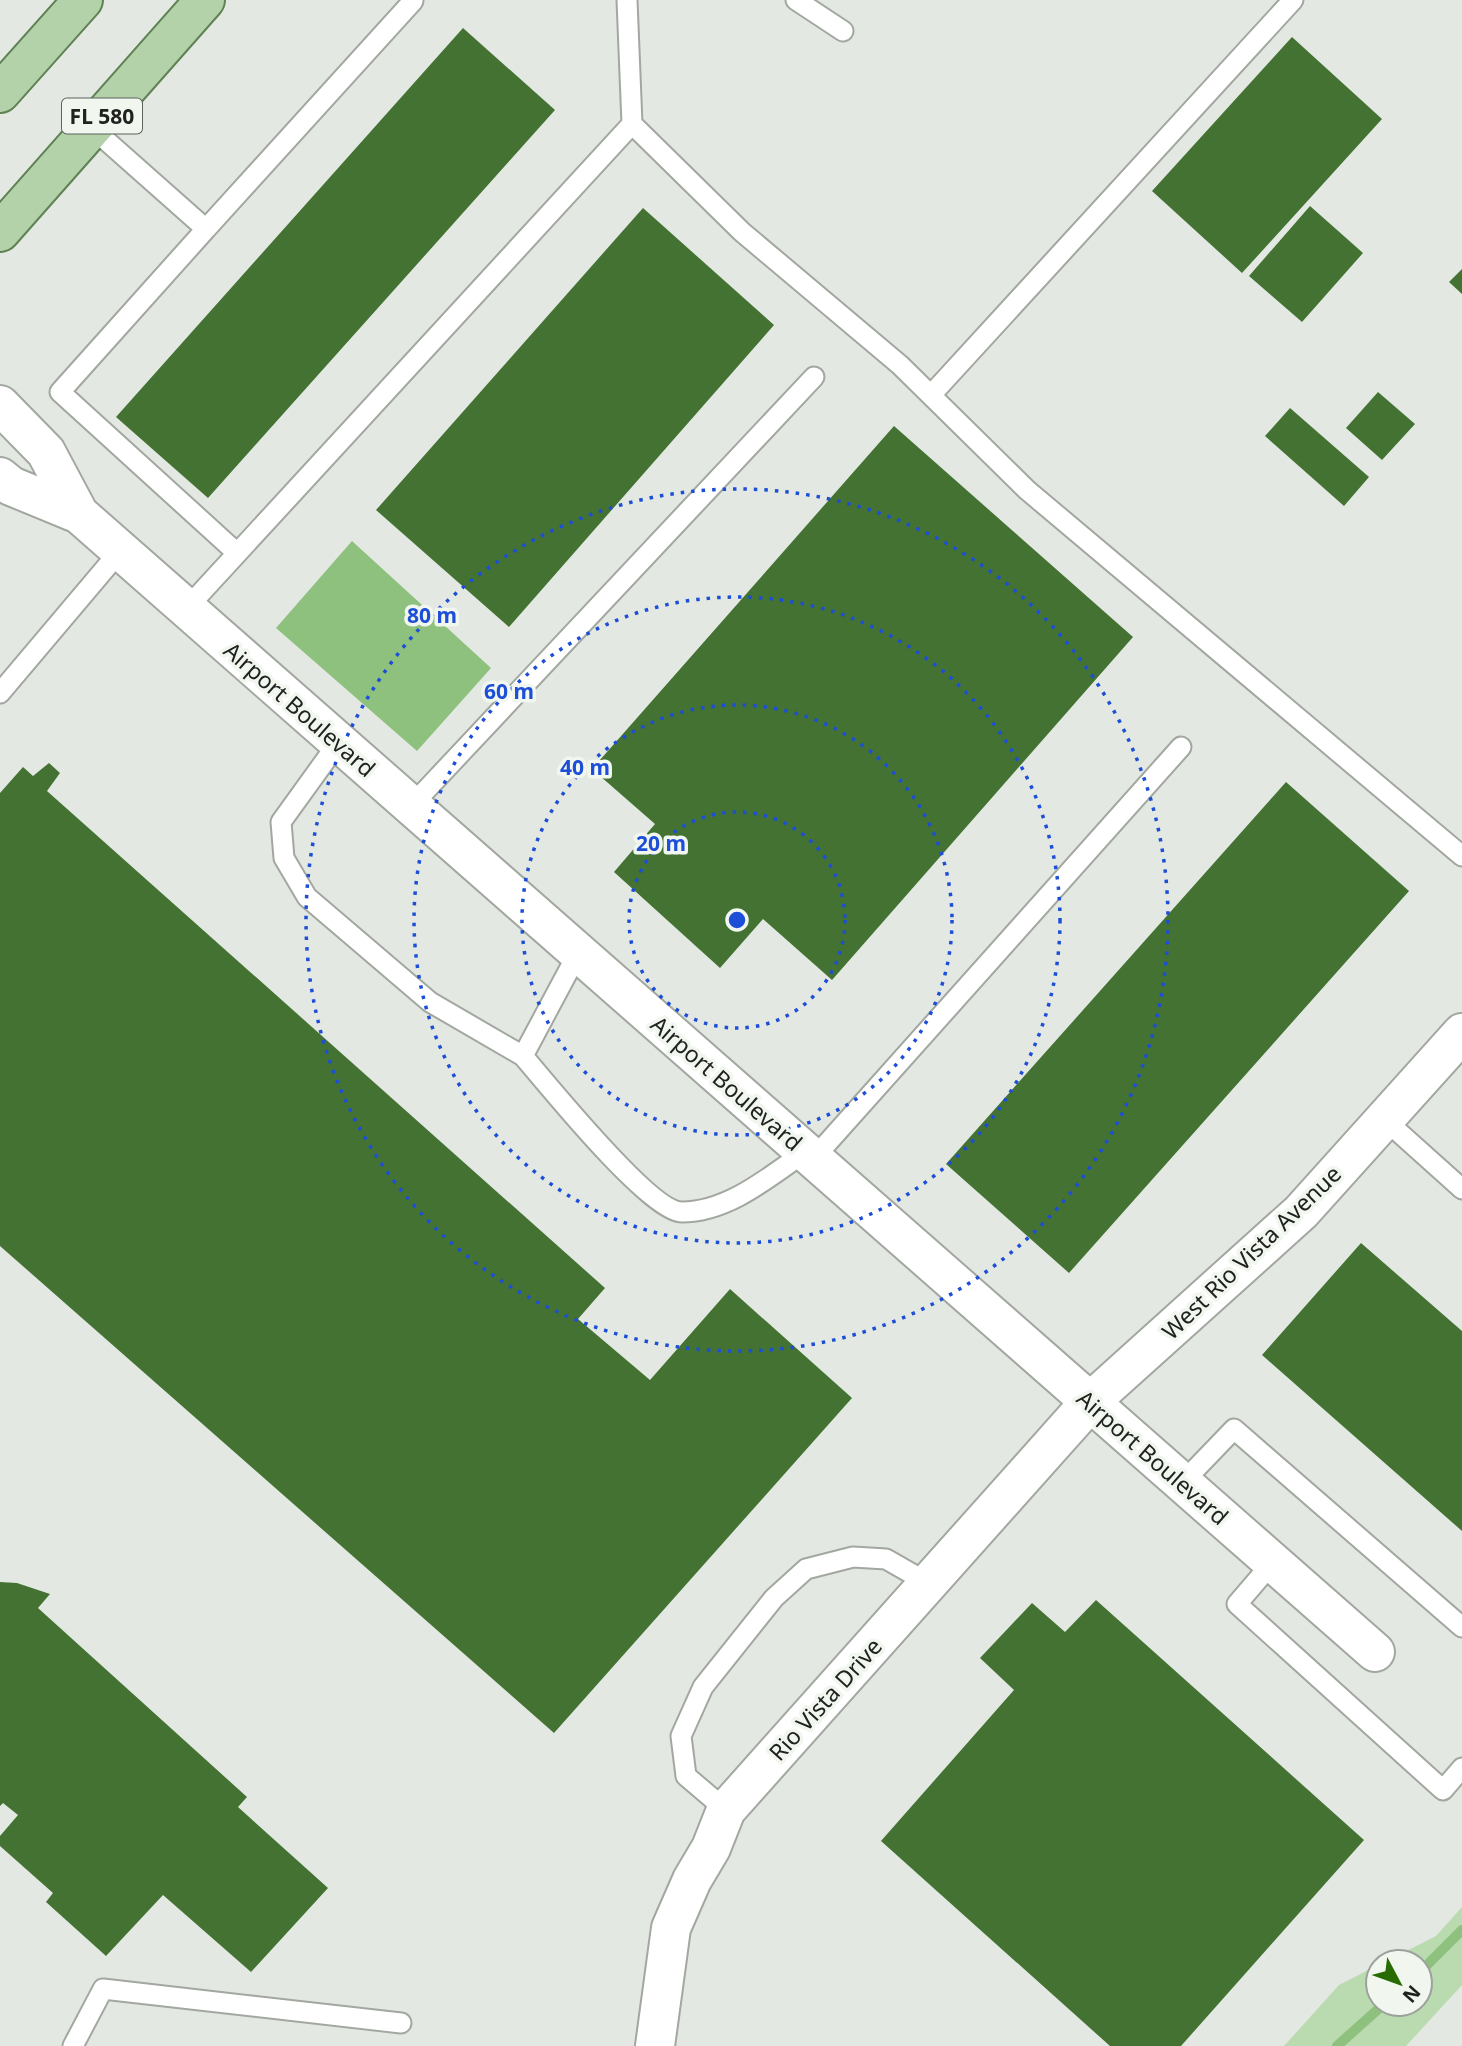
<svg xmlns="http://www.w3.org/2000/svg" width="1462" height="2046" viewBox="0 0 1462 2046" font-family="'Noto Sans',sans-serif">
<style>
.green{fill:#badbb0}
.water{fill:#8ec07e}
.lines{fill:none;stroke-linecap:round;stroke-linejoin:round}
.stream{stroke:#8ec07e;stroke-width:10}
.building{fill:#437233}
.service-casing{stroke:#a2a7a0;stroke-width:23}
.minor-casing{stroke:#a2a7a0;stroke-width:42}
.primary-casing{stroke:#5f8154;stroke-width:42}
.service{stroke:#fff;stroke-width:19}
.minor{stroke:#fff;stroke-width:38}
.primary{stroke:#b3d2aa;stroke-width:38}
.ring{fill:none;stroke:#1d4ed8;stroke-width:3.5;stroke-dasharray:3.5 7}
.labels{text-anchor:middle;dominant-baseline:central;stroke-width:7;stroke-linejoin:round;paint-order:stroke}
.shield{fill:#f1f6ef;stroke:#5f625d;stroke-width:2}
.shield-label{font-size:21px;font-weight:bold;fill:#20221f}
.street-label{font-size:23px;fill:#20221f;stroke:#f1f6ef}
.centre{fill:#1d4ed8;stroke:#f1f6ef;stroke-width:3.5}
.ring-label{font-size:21px;text-anchor:middle;font-weight:bold;fill:#1d4ed8;stroke:#f1f6ef;stroke-width:7;stroke-linejoin:round;paint-order:stroke}
</style>
<rect width="100%" height="100%" fill="#e3e9e2"/>
<path class="green" d="M1462 1907V1985L1406 2046H1284L1339 1985 1378 1965V2004H1420V1962H1385L1436 1936Z"/>
<path class="water" d="M352 541 491 668 417 751 276 628Z"/>
<g class="lines">
<path class="stream" d="M1420 1972 1462 1930
M1337 2046 1384 2004"/>
</g>
<path class="building" d="M463 28 555 110 208 498 116 417Z
M1292 37 1382 119 1242 273 1152 191Z
M1310 206 1363 253 1302 322 1249 276Z
M643 208 774 325 509 627 376 510Z
M1462 269V294L1449 282Z
M1378 392 1415 424 1382 460 1346 428Z
M1290 408 1369 477 1344 506 1265 436Z
M894 426 1133 637 832 980 763 919 720 968 614 872 655 824 592 769Z
M49 763 60 773 47 791 605 1288 578 1319 650 1380 730 1289 852 1398 554 1733 0 1246V793L23 767 33 776Z
M1286 782 1409 891 1069 1273 946 1164Z
M1361 1243 1462 1331V1531L1262 1355Z
M0 1582 17 1583 50 1594 38 1608 247 1797 238 1807 328 1888 251 1972 163 1895 106 1956 46 1902 53 1893 0 1846V1836L18 1815 3 1803 0 1806Z
M1096 1600 1364 1840 1181 2046H1110L881 1841 1014 1690 980 1658 1032 1603 1065 1632Z"/>
<g class="lines">
<defs>
<path id="service" d="M627 0 632 124 742 232 900 365 1027 490 1462 856
M796 0 843 31
M92 128 206 229 60 392 237 553
M206 229 413 1
M931 395 1293 0
M186 609 632 124
M0 693 120 551
M338 743 281 822 284 858 307 897 430 1002 523 1056
M411 806 814 377
M578 953 523 1056C547 1084 650 1212 682 1212 728 1212 769 1177 805 1152
M1384 1119 1462 1189
M813 1159 1181 747
M1182 1483 1234 1429 1462 1627
M1273 1562 1237 1604 1443 1790 1462 1768
M726 1810 686 1776 681 1736 703 1687 774 1598 806 1569 853 1557 886 1559 928 1583
M73 2046 103 1989 401 2023"/>
<path id="minor" d="M0 405 46 452 79 514 1375 1652
M0 477 11 486 79 514
M655 2046 671 1928 692 1880 711 1848 726 1810 1090 1402 1301 1212 1462 1033"/>
<path id="primary" d="M0 93 83 0
M0 232 205 0"/>
</defs>
<use href="#service" class="service-casing"/>
<use href="#minor" class="minor-casing"/>
<use href="#primary" class="primary-casing"/>
<use href="#service" class="service"/>
<use href="#minor" class="minor"/>
<use href="#primary" class="primary"/>
</g>
<g class="ring">
<circle cx="737" cy="920" r="108"/>
<circle cx="737" cy="920" r="215"/>
<circle cx="737" cy="920" r="323"/>
<circle cx="737" cy="920" r="431"/>
</g>
<g class="labels">
<rect class="shield" x="62" y="98.5" width="80" height="35" rx="5"/>
<g class="shield-label">
<text x="102" y="116">FL 580</text>
</g>
<g class="street-label">
<text transform="translate(300 709) rotate(41)">Airport Boulevard</text>
<text transform="translate(727 1083) rotate(41)">Airport Boulevard</text>
<text transform="translate(1251 1252) rotate(-44)">West Rio Vista Avenue</text>
<text transform="translate(1153 1457) rotate(41)">Airport Boulevard</text>
<text transform="translate(825 1699) rotate(-48)">Rio Vista Drive</text>
</g>
</g>
<circle cx="737" cy="920" r="10" class="centre"/>
<g class="ring-label">
<text x="432" y="623">80 m</text>
<text x="509" y="699">60 m</text>
<text x="585" y="775">40 m</text>
<text x="661" y="851">20 m</text>
</g>
<g transform="translate(1399 1983) rotate(131)"><circle r="33" fill="#f1f6ef" stroke="#9da19c" stroke-width="2"/>
<path d="M0-5L12 26L0 18L-12 26Z" fill="#276b01"/>
<text y="-10" font-size="19" font-weight="bold" text-anchor="middle" fill="#20221f">N</text>
</g>
</svg>
